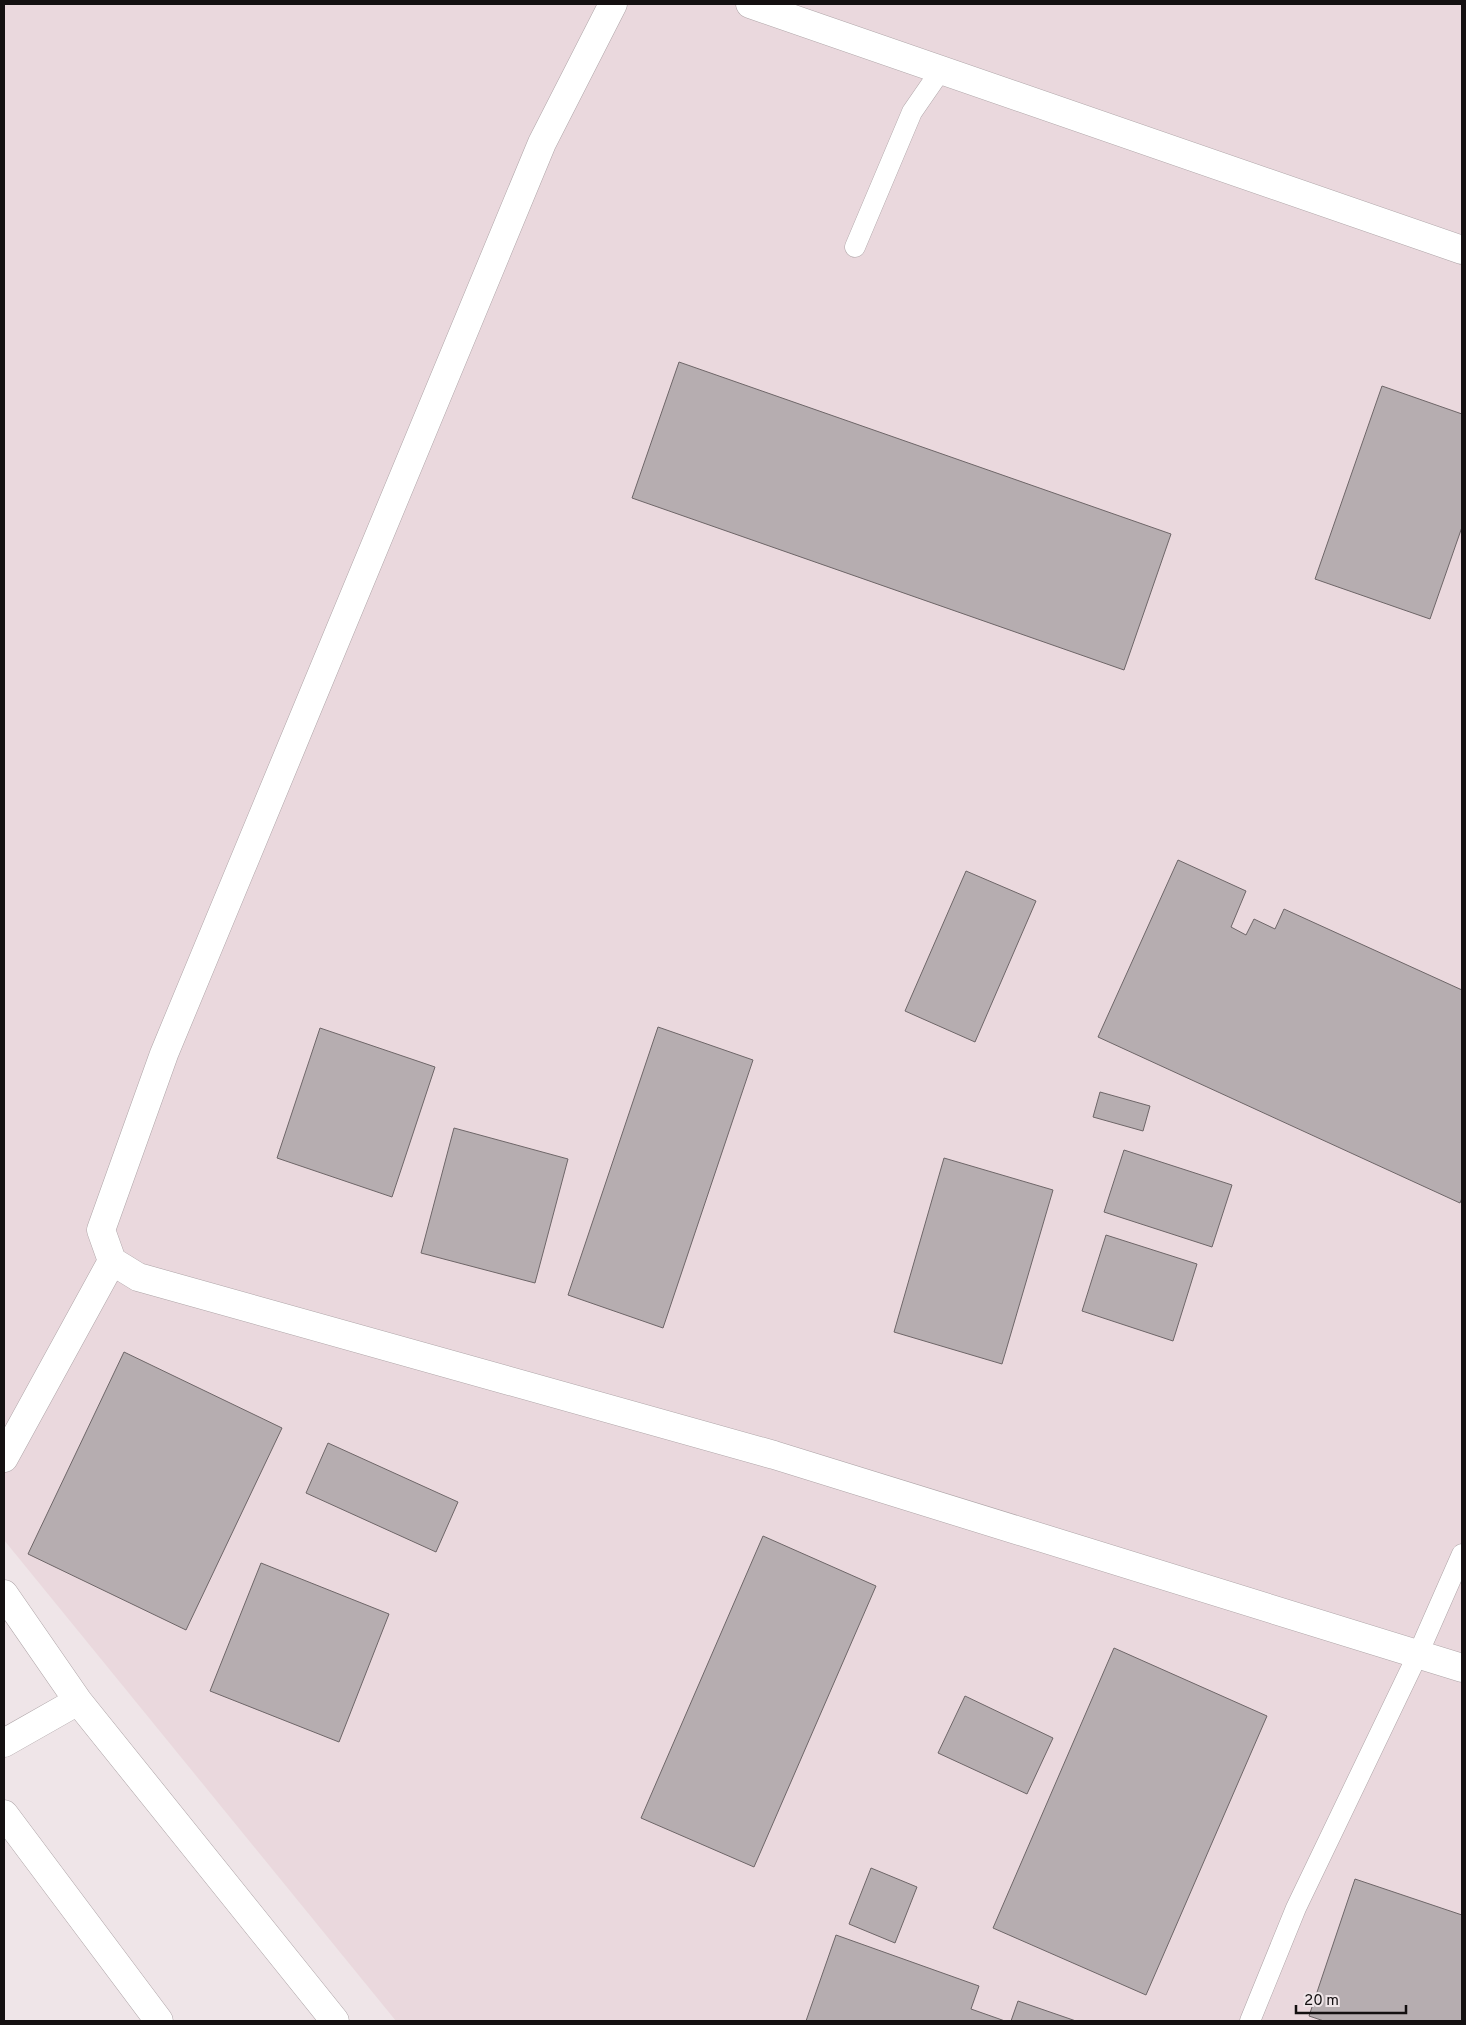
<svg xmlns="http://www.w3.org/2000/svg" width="1466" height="2025" viewBox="0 0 1466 2025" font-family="Overpass,sans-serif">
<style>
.built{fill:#ead8dd}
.building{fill:#b6adb0;stroke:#6e6668}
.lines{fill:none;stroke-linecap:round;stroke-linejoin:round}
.service-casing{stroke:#aea4a7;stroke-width:21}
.minor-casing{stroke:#aea4a7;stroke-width:29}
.tertiary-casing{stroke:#aea4a7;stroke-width:29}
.service{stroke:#fff;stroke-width:20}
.minor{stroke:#fff;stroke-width:28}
.tertiary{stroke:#fff;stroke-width:28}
</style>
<rect width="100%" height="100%" fill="#efe5e8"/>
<path class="built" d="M4 4H1462V2021H396L4 1540Z"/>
<path class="building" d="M679 362 1171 534 1124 670 632 498Z
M1382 386 1462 414V527L1430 619 1315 579Z
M1178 860 1246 891 1231 927 1246 935 1254 919 1275 929 1284 909 1462 990V1198L1460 1203 1098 1037Z
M966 871 1036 901 975 1042 905 1011Z
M658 1027 753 1060 663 1328 568 1295Z
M320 1028 435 1067 392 1197 277 1158Z
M1100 1092 1150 1106 1143 1131 1093 1117Z
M454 1128 568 1159 535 1283 421 1253Z
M1124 1150 1232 1185 1212 1247 1104 1212Z
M944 1158 1053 1190 1002 1364 894 1332Z
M1106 1235 1197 1264 1173 1341 1082 1311Z
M124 1352 282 1428 186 1630 28 1554Z
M328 1443 458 1502 436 1552 306 1493Z
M763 1536 876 1586 754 1867 641 1818Z
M261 1563 389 1614 339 1742 210 1691Z
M1114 1648 1267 1716 1146 1995 993 1928Z
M965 1696 1053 1738 1027 1794 938 1753Z
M871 1868 917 1887 895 1943 849 1924Z
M1355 1879 1462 1915V2021H1324L1309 2016Z
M836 1935 979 1986 971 2009 1005 2021H806Z
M1018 2001 1076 2021H1011Z"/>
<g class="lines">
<defs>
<path id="service" d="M855 247 912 112 941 70
M1250 2021 1296 1908 1418 1654 1462 1554"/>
<path id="minor" d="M4 1594 78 1701 335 2021
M4 1743 78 1701
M4 1814 159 2021"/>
<path id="tertiary" d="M613 4 542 143 164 1054 101 1230 112 1261 138 1277 774 1455 1462 1668
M750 4 1462 250
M4 1458 112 1261"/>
</defs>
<use href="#service" class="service-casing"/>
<use href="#minor" class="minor-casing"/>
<use href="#tertiary" class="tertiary-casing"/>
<use href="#service" class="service"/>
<use href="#minor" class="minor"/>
<use href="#tertiary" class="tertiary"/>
</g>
<rect width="1466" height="2025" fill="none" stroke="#141011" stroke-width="10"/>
<path d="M1296 2005v8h110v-8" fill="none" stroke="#141011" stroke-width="2.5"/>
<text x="1304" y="2005" font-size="15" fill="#141011" stroke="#efe5e8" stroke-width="4" paint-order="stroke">20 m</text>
</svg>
